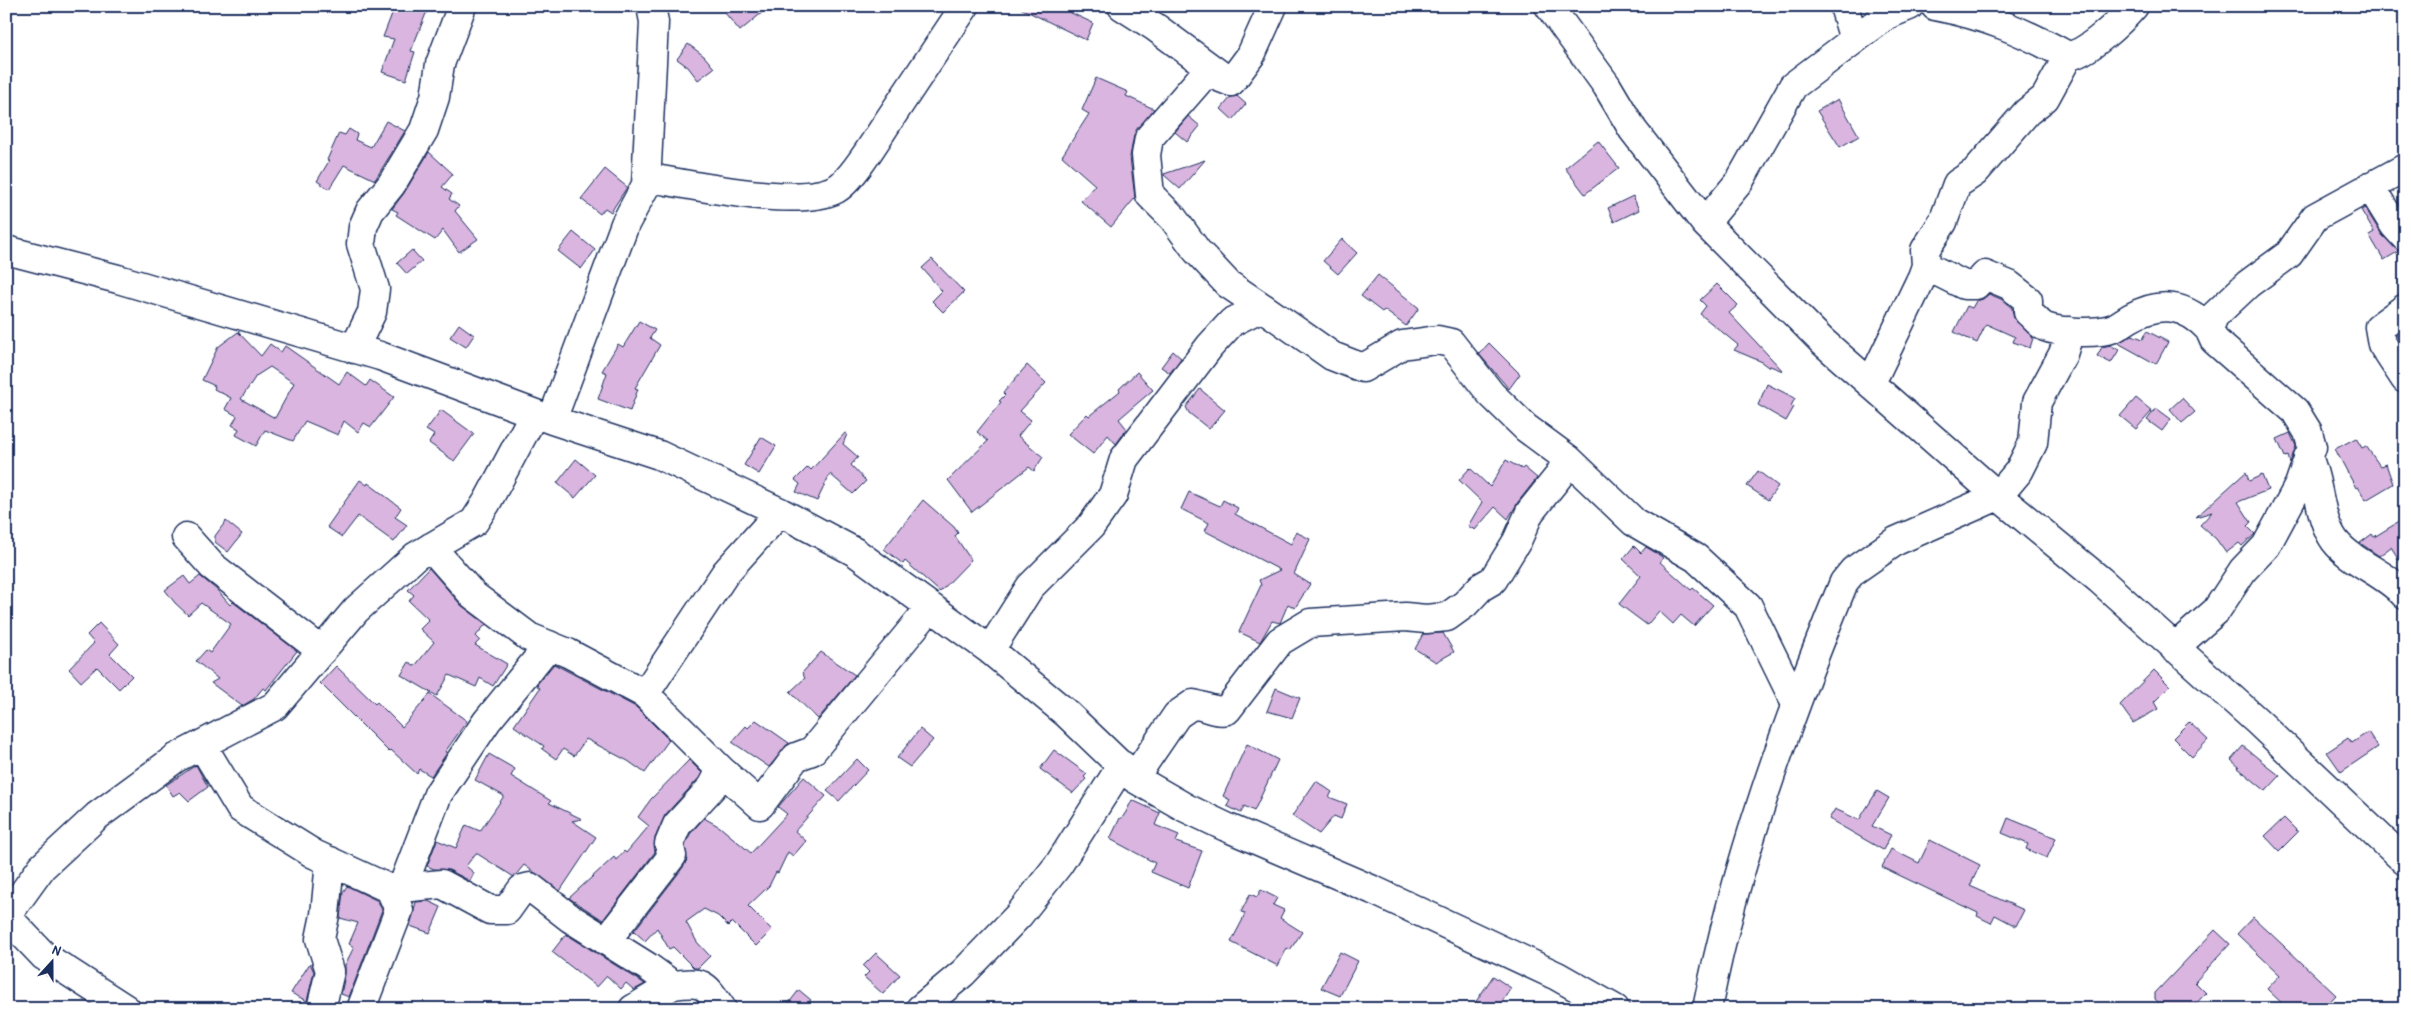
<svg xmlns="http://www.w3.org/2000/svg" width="2411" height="1015" viewBox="0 0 2411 1015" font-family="'Patrick Hand',sans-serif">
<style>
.building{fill:#d9b5df;stroke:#1b2f5e;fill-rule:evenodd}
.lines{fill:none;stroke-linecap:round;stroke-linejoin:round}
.minor-casing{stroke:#1b2f5e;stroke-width:31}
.minor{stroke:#fff;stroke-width:28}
</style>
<rect width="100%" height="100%" fill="#fff"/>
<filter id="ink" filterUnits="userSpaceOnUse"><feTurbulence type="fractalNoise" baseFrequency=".02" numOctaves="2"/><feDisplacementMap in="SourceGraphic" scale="10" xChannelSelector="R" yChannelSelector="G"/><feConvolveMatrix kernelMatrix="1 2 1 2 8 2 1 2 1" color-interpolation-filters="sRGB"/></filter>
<g filter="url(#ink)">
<path class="building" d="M395 6H429L411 51 415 52 406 80 382 72 394 39 383 37Z
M734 6H770L740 31 725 13Z
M1016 6H1069L1067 11 1093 23 1086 40Z
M688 44 704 56 714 68 698 80 688 67 677 59Z
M1096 78 1128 92 1126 96 1154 109 1134 135 1130 157 1135 198 1111 227 1081 201 1095 185 1062 156 1089 114 1082 110Z
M1237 96 1246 104 1233 120 1221 109 1231 97Z
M1838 99 1859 136 1840 147 1817 111Z
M1188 116 1200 126 1187 142 1175 132Z
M386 121 405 131 375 180 344 165 329 189 317 181 329 161 327 160 339 133 345 135 349 129 357 134 355 140 371 147Z
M1598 141 1619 168 1585 194 1565 168Z
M429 152 453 174 442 187 452 194 449 199 459 206 455 211 478 239 459 252 443 230 435 240 396 215 398 212 392 209 404 193Z
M1205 160 1180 189 1164 175V174Z
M605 169 627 187 611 212 605 208 600 214 581 199Z
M1633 196 1639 210 1614 222 1608 208Z
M2365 208 2382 235 2399 251 2384 260 2369 235 2374 232 2361 210Z
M573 232 595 250 581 269 558 251Z
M1342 239 1357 253 1338 274 1323 261Z
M412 250 422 261 407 274 397 263Z
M932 259 964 292 943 312 932 301 942 291 922 268Z
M1378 275 1419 308 1406 326 1384 310 1382 312 1361 296Z
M1717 284 1738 305 1729 313 1783 371 1770 366 1768 367 1760 361 1734 350 1738 345 1700 314 1706 306 1700 300Z
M1989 294 2001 299 2012 308 2014 319 2033 338 2030 348 2013 342 2015 337 1986 324 1977 343 1954 332 1967 306 1972 308 1976 301 1983 299Z
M639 321 655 330 650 338 660 345 635 388 638 389 630 411 598 399 607 373 602 371 618 344 623 347Z
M459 324 474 335 466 347 450 337Z
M2405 328V350L2396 334Z
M2147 331 2168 342 2156 364 2118 343 2132 335 2143 339Z
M238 332 261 356 270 344 281 352 285 346 339 384 347 372 366 386 370 380 394 397 371 427 364 423 358 432 344 421 338 435 305 421 293 441 265 430 256 446 236 435 239 429 232 425 237 416 225 409 231 398 214 389 215 386 202 380 218 347ZM270 367 294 383 275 418 241 399 256 376Z
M1489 343 1520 374 1509 389 1479 354Z
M2110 345 2119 350 2111 363 2097 356 2102 347Z
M1173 351 1181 358 1170 373 1161 367Z
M1027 365 1046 383 1020 411 1031 420 1018 436 1043 457 1034 471 1029 467 972 512 948 480 988 441 977 432 1001 402 999 401 1005 395 1003 393Z
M1137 372 1153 390 1119 419 1127 429 1116 444 1108 435 1093 454 1068 434 1087 414 1089 416 1120 391 1119 389Z
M1767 384 1795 398 1791 406 1794 407 1786 421 1758 405Z
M1200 389 1225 410 1209 429 1189 413 1186 407Z
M2136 398 2152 411 2136 429 2120 416Z
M2182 398 2195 412 2182 423 2170 409Z
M2156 408 2171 419 2162 431 2147 420Z
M441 410 474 434 454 461 429 443 434 435 426 430Z
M845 433 847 434 843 444 858 457 851 465 866 481 853 494 830 474 817 501 796 492 800 484 795 480 808 467 811 470Z
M2290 433 2296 446 2290 463 2288 456 2285 457 2277 439Z
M761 437 776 446 759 474 744 465Z
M2356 438 2362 448 2366 446 2380 466 2386 464 2393 484 2366 500 2358 487 2356 488 2335 449Z
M576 459 595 475 575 498 557 483Z
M1506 460 1522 469 1524 467 1537 478 1518 502 1508 519 1495 507 1475 530 1468 526 1482 502 1459 480 1470 468 1490 487Z
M1758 471 1778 486 1768 500 1747 486Z
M2246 472 2249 481 2262 475 2268 490 2238 502 2251 522 2247 526 2255 534 2242 546 2239 543 2226 553 2216 539 2200 525 2212 512 2196 517Z
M360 480 367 485 368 483 401 508 395 517 407 525 394 542 358 516 342 537 327 527Z
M1189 492 1220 506 1223 500 1238 508 1235 514 1291 544 1296 532 1310 539 1294 574 1310 584 1295 608 1288 604 1280 623 1272 621 1260 642 1239 632 1261 585 1259 580 1280 570 1205 531 1209 523 1181 509Z
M923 500 954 527 958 533 955 536 971 560 940 592 905 561 903 564 884 549Z
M2405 518V569L2391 547 2379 556 2360 543 2372 534 2374 537Z
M226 521 242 534 228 552 215 542V536Z
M1634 546 1641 553 1646 547 1658 554 1663 558 1660 562 1691 590 1693 588 1713 605 1694 626 1681 615 1673 624 1659 611 1647 625 1619 604 1641 576 1623 559Z
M429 568 461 605 486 624 476 636 480 640 475 645 507 664 493 686 480 678 476 687 449 675 437 696 401 675 409 662 415 666 434 642 420 629 429 620 409 601 414 595 408 590Z
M184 576 190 584 200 576 217 590 230 605 233 602 297 651 266 690 263 688 254 699 242 706 211 683 218 679 196 661 206 650 210 653 231 624 201 603 188 615 175 603 165 590Z
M99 623 119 644 110 654 132 676 119 689 97 667 81 682 69 669 94 643 87 635Z
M1423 634 1443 633 1454 652 1436 662 1415 649Z
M821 652 855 675 818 719 790 692 805 678 802 673Z
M554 664 636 707 669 740 645 773 628 761 586 739 574 756 563 749 556 759 542 749 544 746 514 726 540 688 537 686 538 683Z
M336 666 375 704 377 702 402 727 430 694 467 721 445 752 447 753 431 776 419 769 417 774 391 750 389 752 320 683Z
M2154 670 2170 686 2154 702 2158 709 2133 723 2120 705Z
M1276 688 1300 698 1292 718 1267 711Z
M756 720 789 743 769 767 732 742 746 726 748 728Z
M2189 722 2208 740 2192 757 2173 738Z
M920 729 933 740 910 767 897 758Z
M2368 732 2378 747 2341 772 2327 752 2348 738 2352 743Z
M1247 744 1278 760 1254 811 1244 806 1241 813 1227 806 1230 800 1223 796Z
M2243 746 2280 776 2266 791 2238 768 2239 767 2231 760Z
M1054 750 1087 774 1084 777 1086 779 1073 793 1040 769Z
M489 754 515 769 511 776 551 801 549 803 582 819 572 821 596 837 560 891 524 865 514 877 476 853 466 866 474 873 470 881 449 870 434 869 427 866 437 840 456 848 466 825 480 831 504 796 475 780Z
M857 759 868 770 839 801 827 791Z
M689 760 702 773 699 778 665 815 655 838V852L603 920 569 898 614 857 616 860 624 851 626 853 649 826 638 817 651 799Z
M196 765 208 787 189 801 180 792 173 796 166 785Z
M804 777 826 796 795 831 806 841 793 856 788 852 778 873 776 872 769 886 748 906 772 930 756 946 732 922 728 926 718 916 704 909 686 922 697 942 710 956 698 968H694L673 947 669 949 657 928 645 941 634 931 684 866 687 859 685 845 690 834 704 818 720 827 751 853 787 814 778 807Z
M1316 781 1332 792 1329 797 1347 804 1341 819 1334 816 1319 834 1292 816Z
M1877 791 1889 798 1872 826 1891 835 1883 850 1829 819 1835 809 1859 820Z
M1132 800 1160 813 1155 825 1179 835 1176 842 1202 851 1188 888 1151 872 1155 863 1110 839 1120 818H1122L1126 812Z
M2008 818 2056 838 2047 858 2026 849 2028 844 2002 833Z
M2284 818 2298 832 2279 851 2265 836Z
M1930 840 1980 865 1970 886 2024 910 2016 926 1995 915 1991 923 1977 916 1978 913 1882 867 1891 849 1919 863Z
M347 886 378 901 382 910 349 997 341 994 345 975V965L354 947 349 944 358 923 340 918 343 892Z
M1261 890 1277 898 1273 905 1284 910 1280 918 1302 932 1290 950 1287 948 1278 966 1231 942 1242 921 1245 913 1241 912 1250 894 1257 897Z
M428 901 441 907 430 933 410 926 416 902Z
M2253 917 2336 995 2323 1009H2288L2267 989 2280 975 2237 934Z
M2215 930 2230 944 2195 982 2206 993 2191 1009H2165L2155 999V993Z
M566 934 639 980 645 984 634 990 626 983 621 989 607 976 597 987 552 952Z
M1340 952 1358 961 1340 996 1321 988Z
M876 953 900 975 883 994 864 977 869 972 863 966Z
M310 963 314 972 307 1001 291 993Z
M1493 976 1511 988 1497 1009H1471Z
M799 990 811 1000 803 1009H784Z"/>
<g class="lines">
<defs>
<path id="minor" d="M1122 6 1155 27 1227 80
M1549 6 1607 86 1633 130 1705 223 1822 341 1998 496 2100 580 2257 721 2405 861
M1844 6 1854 40
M1935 6C1987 16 2022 31 2068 56 2087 54 2121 21 2134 6
M646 185 654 22 651 6
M2370 186 2394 225 2405 237
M1705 223 1739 182 1793 86 1887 15 1909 6
M6 250 118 279 380 356 552 420 659 455 780 512 855 552 990 650 1066 713 1134 778 1186 808 1226 827 1373 890 1557 976 1615 1009
M1926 266 1964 285H1976L1985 275 2009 285 2028 300V312C2033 316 2039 324 2045 327 2060 333 2099 334 2114 328 2120 325 2125 321 2130 318 2160 301 2185 304 2209 329
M1262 307 1228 284 1197 251 1173 218 1150 195 1146 155 1149 138 1203 76 1213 75 1231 82 1251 55 1273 6
M2405 308 2379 327 2382 344 2405 379
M354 349 372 312 375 289 361 244 363 227 370 211 391 185 424 130 435 97 440 64 462 6
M1871 383 1922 277 1926 266 1925 250 1943 222 1957 184 1975 172 2027 112 2045 98 2068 56
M552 420 625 224 646 185 656 179C697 186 800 208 836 189 853 180 880 133 891 117 916 80 940 43 965 6
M2308 457C2320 482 2318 518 2335 541 2352 563 2386 573 2405 595
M186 537 212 566 322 651
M431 547 473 595 529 637 568 653 645 694 721 770 712 787 677 825 669 844 672 856 606 941
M2174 648 2216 611 2243 570 2266 546 2299 485 2312 447 2308 432 2295 411 2214 340 2209 329 2214 316 2248 284 2289 254 2315 217 2405 168
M990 650 1030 587 1091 526 1113 495 1124 459 1210 346 1232 322 1262 307 1332 356 1363 368 1402 345 1437 340 1451 343 1491 394 1526 428 1568 459 1634 522 1696 558 1748 606 1795 702
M645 694 726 572 780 512
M202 745 240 808 314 854 390 889 442 884 490 910H507L522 889 530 887 570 918 648 967 673 985C704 981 704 983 722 1009
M721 770 760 805 796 757 812 751 930 608
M1134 778 1177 715 1193 704C1205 706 1216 713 1227 710L1280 641 1310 623 1405 617 1426 619 1447 617 1465 604 1481 587 1493 580 1517 541 1530 512 1558 477 1568 459
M402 888 438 794 487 721 549 645
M6 916 44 956 126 1009
M6 917 42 867 97 816 176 758 275 706 356 610 416 556 474 522 487 502 534 414
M321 1009 330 971 320 939 325 915 330 861
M361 1009 399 910 390 889
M633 1009 673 985
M920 1009 963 973 1019 915 1059 864 1122 765
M1707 1009C1736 861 1787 721 1844 582L1853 571 1896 541 1998 496 2019 471 2033 443 2037 402 2063 354 2070 331"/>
</defs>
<use href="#minor" class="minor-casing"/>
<use href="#minor" class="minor"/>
</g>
</g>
<rect width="2411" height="1015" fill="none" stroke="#fff" stroke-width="25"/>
<rect x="12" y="12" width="2386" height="990" fill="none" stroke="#1b2f5e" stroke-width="2" filter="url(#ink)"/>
<g transform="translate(52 962) rotate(21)" stroke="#ffffff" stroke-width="4" paint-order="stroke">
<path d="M0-4L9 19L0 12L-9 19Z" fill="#1b2f5e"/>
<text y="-8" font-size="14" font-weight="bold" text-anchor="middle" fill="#1b2f5e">N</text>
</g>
</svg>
